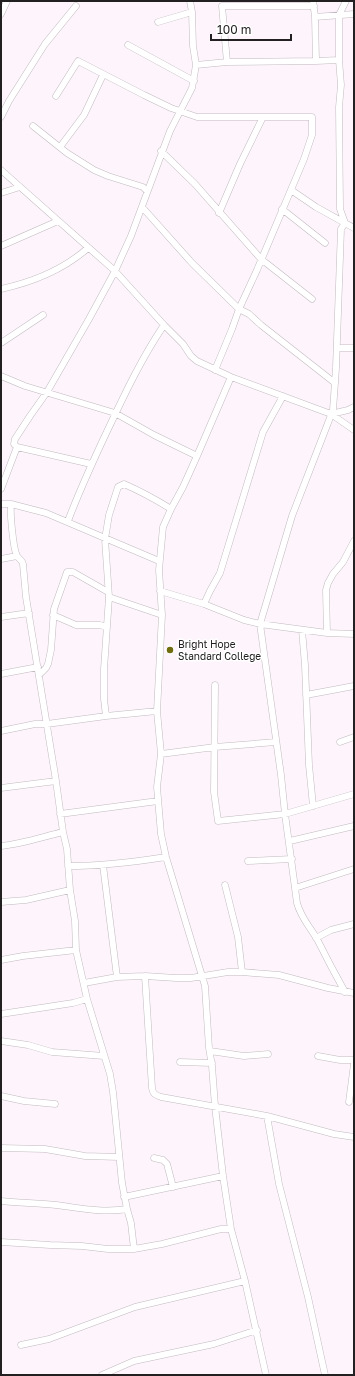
<svg xmlns="http://www.w3.org/2000/svg" width="355" height="1376" viewBox="0 0 355 1376" font-family="'Golos Text',sans-serif">
<style>
.lines{fill:none;stroke-linecap:round;stroke-linejoin:round}
.minor-casing{stroke:#c1babf;stroke-width:7}
.minor{stroke:#fff;stroke-width:6}
.poi-dot{fill:#6f6d0e;stroke:#fff;stroke-width:1.5}
.labels{text-anchor:middle;dominant-baseline:central;stroke-width:3;stroke-linejoin:round;paint-order:stroke}
.poi-label{font-size:10px;fill:#232022;stroke:#fff;text-anchor:start}
</style>
<rect width="100%" height="100%" fill="#fdf5fb"/>
<g class="lines">
<defs>
<path id="minor" d="M1 14 7 1
M315 17 354 14
M158 22 192 12
M128 45 194 81
M316 61 339 60
M227 62 222 6H314
M196 65 227 62 316 61 315 17 313 1
M56 96 78 61 144 95 171 108 197 117H312V135L304 159 257 270 239 309 232 329 215 370
M1 117 9 101 45 44 76 6
M33 126 67 153 94 170 108 176 143 187 147 191
M60 147 84 115 103 75
M161 151 195 184 261 259 312 299
M1 170 115 271 164 325 183 344 191 356 197 361 231 377 331 414 354 430
M291 190 316 207 354 228
M1 193 20 187
M142 207 192 263 239 309 249 314 261 325 335 383
M282 209 325 243
M219 213 240 164 263 117
M1 246 58 221
M1 289C33 282 63 270 88 248
M1 343 43 315
M337 348H354
M1 376 25 386 115 413 154 435 197 456
M231 377 197 456 183 487 171 509 163 527 159 570 162 615 157 711 161 754 157 787 161 834 166 857 205 986 209 1048 212 1066 215 1106 223 1176 231 1229 245 1281 266 1375
M331 414 348 410 354 407
M17 447 14 444 15 439 30 416 47 392 89 319 115 271 131 236 170 131 192 88 196 65 193 46 192 12 190 1
M17 447 91 464
M1 489 17 447
M1 504H11L46 513 159 561
M11 504C10 513 13 548 17 556 19 559 22 560 23 564L26 597 56 781 63 832 67 849 70 890 75 921 76 950 87 999 110 1074 113 1092 122 1183 127 1209 131 1223 134 1249
M68 521C78 494 90 468 102 442 121 402 139 362 164 325
M1 559 17 556
M160 591 204 604 244 620 260 624 327 633 354 634
M109 597 162 615
M204 604 210 591 220 573 263 432 283 396
M53 615 76 625H100L107 627
M1 617 29 613
M302 630 305 665 309 765 313 806
M327 633 326 590 328 583 333 574 343 562 354 541
M1 674 38 667
M39 675 46 668 48 664 51 650 54 609 67 572H73L108 592
M215 685 214 792 218 821 285 814 354 794
M306 695 354 686
M106 716 104 699V669L109 597 105 539 109 515 118 487 124 484C140 491 155 499 171 509
M1 731 35 724H47L106 716 157 711
M340 742 354 737
M161 754 215 747 276 742
M1 788 56 781
M60 814 158 801
M290 841 354 826
M1 846C22 844 42 837 63 832
M248 861 292 859
M103 865 117 977
M68 866C101 866 134 862 166 857
M225 885 238 937 242 972
M295 888 354 869
M1 902 26 900 70 890
M316 938 331 930 354 924
M1 960 23 956 76 950
M145 976 152 1088C153 1094 155 1095 161 1097L267 1116 334 1134 354 1137
M84 983 117 977 145 976 176 978H191L228 972H242L279 975 328 988 354 993
M345 992C335 974 326 957 317 939 310 927 301 918 297 903L285 814 281 775 260 624 292 516 333 410 336 368 341 229 345 223 340 209 339 107 341 85 339 60V15L346 1
M1 1014 73 1003 87 999
M1 1041 28 1045 52 1052 104 1056
M210 1051 244 1056 268 1054
M318 1056 340 1060H354
M180 1062 212 1063
M1 1096 24 1101 55 1104
M349 1102 354 1064
M267 1116 279 1184 308 1297 325 1375
M1 1148 45 1149 85 1156 119 1157
M154 1158 163 1160 167 1164 173 1187
M124 1197 223 1176
M1 1201C19 1203 38 1203 56 1205 80 1208 103 1213 127 1209
M1 1242 50 1245 82 1246 108 1249H134L162 1244 221 1229H231
M21 1345 49 1339 135 1307 245 1281
M102 1375 134 1361 214 1344 257 1330"/>
</defs>
<use href="#minor" class="minor-casing"/>
<use href="#minor" class="minor"/>
</g>
<circle class="poi-dot" cx="170" cy="650" r="4"/>
<g class="labels">
<g class="poi-label">
<text x="178" y="644">Bright Hope<tspan x="178" dy="12">Standard College</tspan></text>
</g>
</g>
<rect width="355" height="1376" fill="none" stroke="#232022" stroke-width="4"/>
<path d="M211 34v6h80v-6" fill="none" stroke="#232022" stroke-width="2"/>
<text x="217" y="34" font-size="12" fill="#232022" stroke="#ffffff" stroke-width="3" paint-order="stroke">100 m</text>
</svg>
